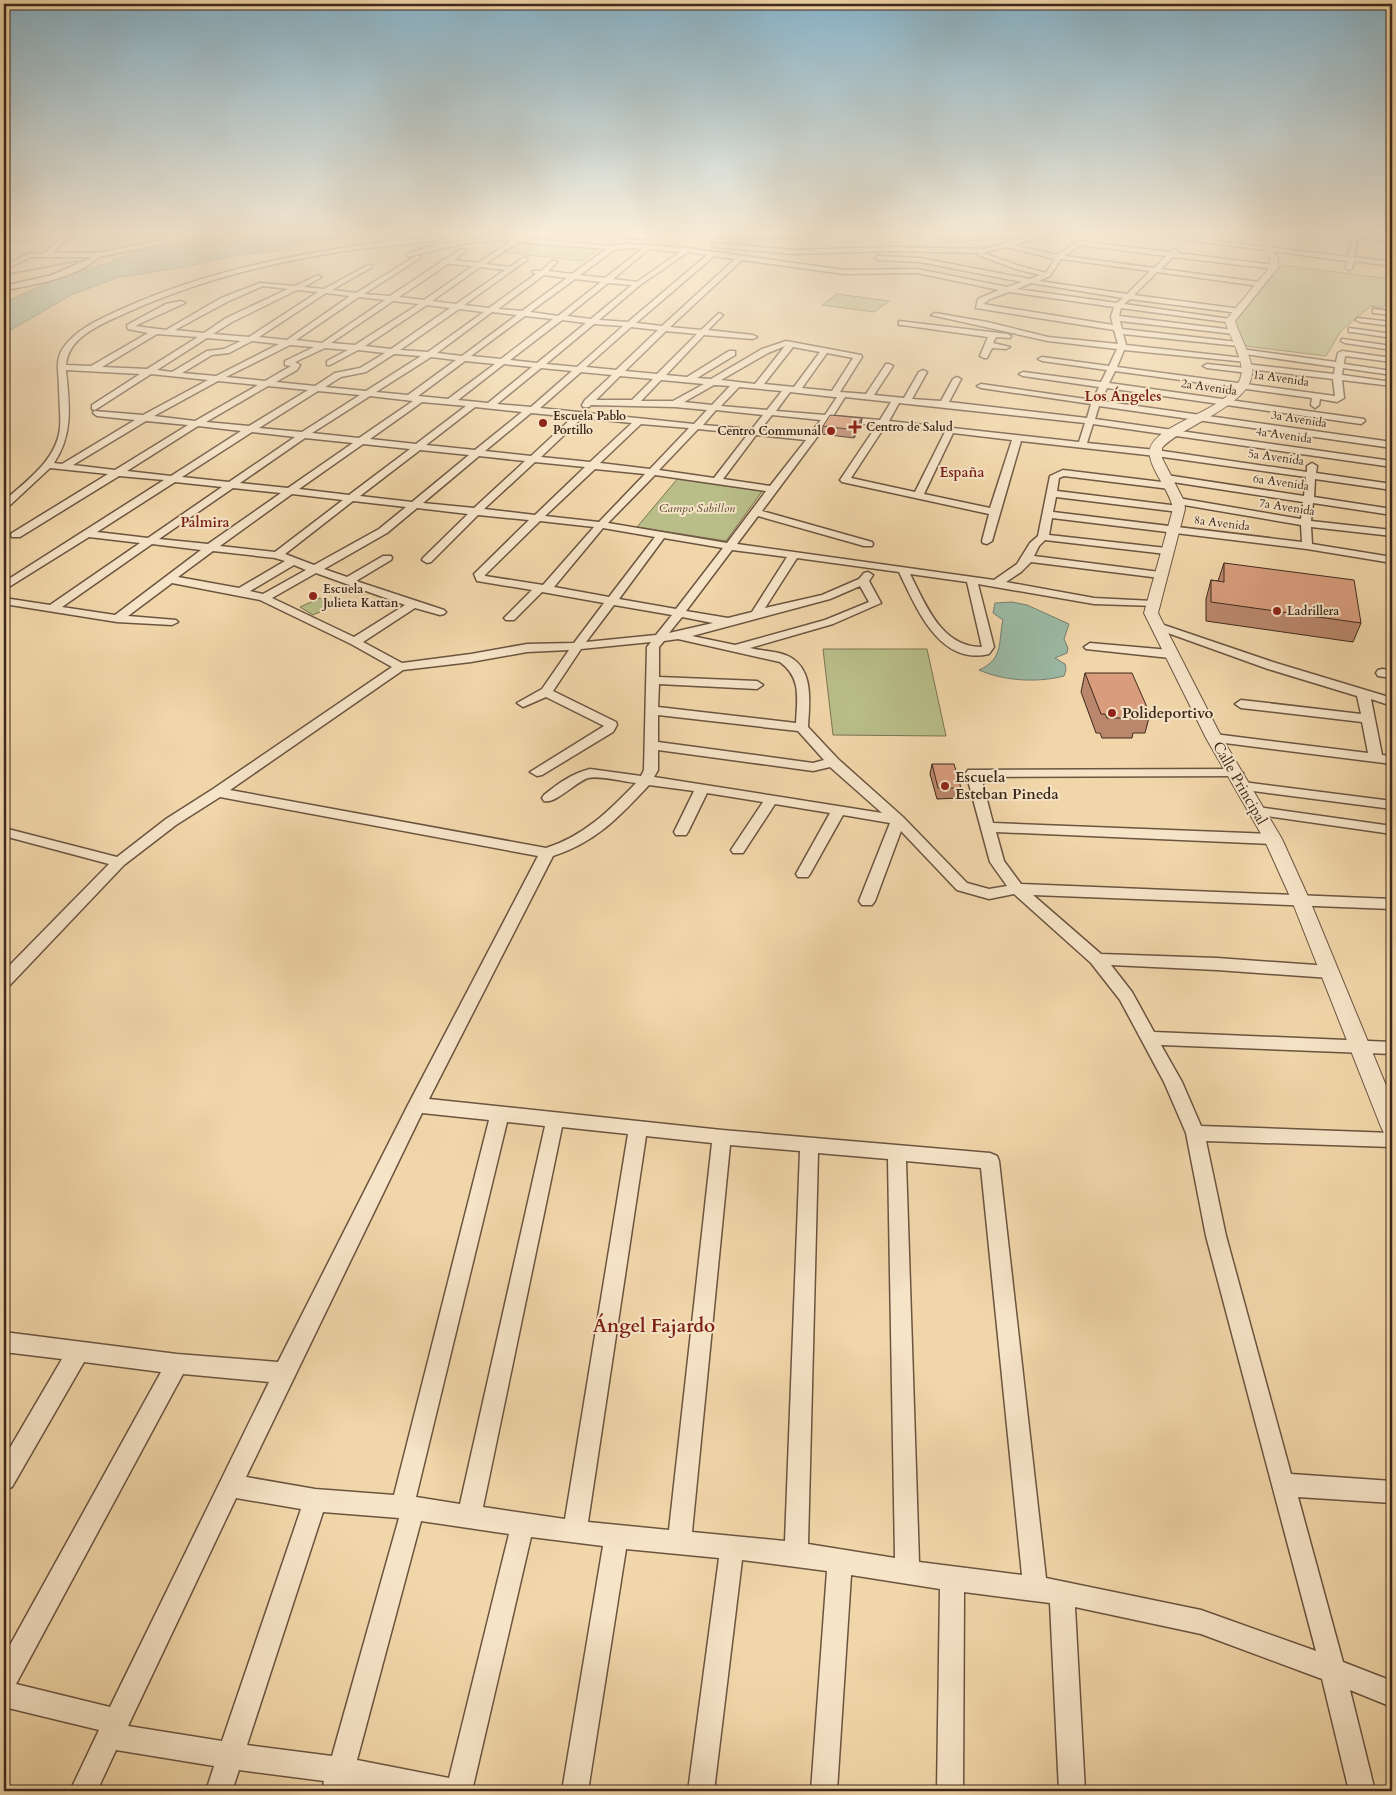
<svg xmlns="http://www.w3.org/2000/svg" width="1396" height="1795" viewBox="0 0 1396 1795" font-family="Cardo,serif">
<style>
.green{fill:#b9be89;stroke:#7c7453}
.water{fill:#9bb9a5;stroke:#767f6f}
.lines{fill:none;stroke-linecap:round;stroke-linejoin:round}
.stream{stroke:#767f6f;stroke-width:2}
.minor-casing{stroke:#6b5440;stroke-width:3}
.tertiary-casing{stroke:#6b5440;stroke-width:2}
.minor{fill:#f6e4c7;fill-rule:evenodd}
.tertiary{fill:#f6e4c7;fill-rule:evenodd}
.wall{fill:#bb876c;stroke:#3e291d}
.shaded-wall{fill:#986e58;stroke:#3e291d}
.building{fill:#d99d7d;stroke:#3e291d}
.poi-dot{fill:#8f2418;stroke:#f6e4c7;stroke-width:2}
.labels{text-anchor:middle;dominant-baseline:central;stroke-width:4;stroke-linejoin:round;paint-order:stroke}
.far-street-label{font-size:12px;fill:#3e291d;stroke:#f6e4c7}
.far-poi-label{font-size:12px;font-weight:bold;fill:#3e291d;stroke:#f6e4c7;text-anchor:start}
.far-park-label{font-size:12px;font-style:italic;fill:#574733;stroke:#f6e4c7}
.far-neighbourhood-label{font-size:14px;font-weight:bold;fill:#7a1f14;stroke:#f6e4c7}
.poi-label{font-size:15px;font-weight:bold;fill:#3e291d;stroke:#f6e4c7;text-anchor:start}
.street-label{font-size:15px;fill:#3e291d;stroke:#f6e4c7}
.near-neighbourhood-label{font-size:19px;font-weight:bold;fill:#7a1f14;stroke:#f6e4c7}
</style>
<rect width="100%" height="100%" fill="#f1d6a9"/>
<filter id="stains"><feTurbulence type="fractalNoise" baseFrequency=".004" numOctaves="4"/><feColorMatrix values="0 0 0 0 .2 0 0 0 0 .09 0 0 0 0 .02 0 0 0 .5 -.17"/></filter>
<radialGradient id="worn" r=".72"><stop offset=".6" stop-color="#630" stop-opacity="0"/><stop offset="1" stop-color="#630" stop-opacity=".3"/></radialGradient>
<path class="green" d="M4 233H51L45 240 4 242Z
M934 233H1017L1025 238 942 242Z
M519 240 601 247 582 261 501 252Z
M1282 265 1392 279V301L1381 308 1371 306 1341 331 1326 356 1245 346 1235 322Z
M837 294 889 301 874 312 822 305Z
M679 477 763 490 726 541 637 527Z
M320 598 333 606 313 615 300 607Z
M823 649H927L946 736 833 735Z"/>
<path class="water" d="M241 233H398L297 242 283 250 227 257 184 267 116 278 71 295 4 334V305L14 298 68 274 106 264 135 252Z
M1012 602 1027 605 1069 624 1064 639 1068 648 1067 653 1055 658 1065 664 1066 670 1064 676C1037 683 1004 681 979 670 1004 659 998 642 1003 620L993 613 995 603Z"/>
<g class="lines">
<path class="stream" d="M4 275 78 261"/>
<defs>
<path id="minor" d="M66 233H73L53 253H97L196 233 207 235 99 257C79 277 31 286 4 290V286L52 275 89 259 91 257H31L4 270V265L28 254 45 253Z
M685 233H763L761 235 874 233 751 239 748 237 751 235 627 239 624 237 627 235Z
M1043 233H1055L1013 245 1058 255 1078 241 1170 252 1175 249 1178 251 1177 253 1274 265 1277 267 1274 269 1173 257 1161 269 1259 282 1263 284 1259 286 1157 272 1134 295 1241 309V313H1238L1130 299 1124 304 1230 319H1233V323L1121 308 1119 316 1234 330 1238 332 1234 334 1120 321 1122 329 1238 342 1242 344 1238 346 1123 334 1126 345 1244 358 1248 360 1247 362 1124 350 1117 367 1335 396 1333 379 1249 369 1252 371 1248 373 1207 368 1203 366 1207 364 1245 368 1242 366 1246 364 1334 374 1335 367 1238 353 1237 351 1241 349 1336 362 1338 353 1342 351 1392 358V362L1345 356 1344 364 1392 371V375L1343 368 1342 375 1392 382V386L1342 380 1344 398 1337 402 1320 399 1319 405 1315 408 1311 405 1312 398 1115 371 1109 383 1364 419 1365 421 1361 424 1107 388 1101 401 1392 442V448L1099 406 1095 419 1392 461V467L1093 424 1087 443 1156 450 1307 472V466L1312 463 1317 466 1316 473 1392 484V490L1315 479 1314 497 1392 509V515L1313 503 1311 521 1392 530V536L1311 527 1312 544 1392 557V563L1307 549 1052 518 1049 535 1166 548 1171 551 1166 554 1045 540 1039 546 1034 556 1160 572 1165 575 1160 578 1031 562 1021 572 1006 582 1094 598 1153 601 1159 604 1157 606 1094 604 978 584 994 647 989 654C939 666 916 607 899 572L797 558 765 608 822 595 859 579 864 573 868 572 873 575 869 581 881 603 833 624 750 648C762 651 777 651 788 656 815 669 809 704 808 727L838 759 903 817 967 883 989 889 1007 886 990 862 966 773 968 770 1236 769 1243 773 1241 776 981 777 993 823 1273 834 1278 836 1280 839 1278 842 1273 844 996 832 1004 861 1021 884 1392 899V909L1033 895 1101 954 1217 958 1330 966 1336 968 1338 972 1336 976 1330 978 1217 970 1111 965 1132 992 1154 1032 1392 1042V1054L1161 1045 1182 1082 1201 1126 1392 1133V1147L1206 1141 1226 1236 1291 1474 1392 1481V1503L1298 1497 1343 1662 1392 1681V1707L1350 1690 1375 1791H1349L1322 1679 1201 1634 1075 1607 1085 1791H1059L1050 1603 964 1592 963 1791H937L940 1589 851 1575 837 1791H811L827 1571 742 1560 714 1791H688L719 1558 626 1549 588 1791H562L603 1546 531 1537 472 1791H381L350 1785 348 1791H322L324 1781 239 1770 232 1791H206L214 1766 116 1750 97 1791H70L99 1730 4 1707V1656L161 1372 84 1362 12 1487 4 1490V1458L62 1359 4 1352V1332L177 1354 278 1362 408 1105 538 856 220 797 176 825 124 865 10 985 4 987V971L109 864 4 836V828L117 857 166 819 213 789 392 667 351 644 260 600 172 583 128 616 176 620 178 622 172 625 117 622 4 604V598L50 605 140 543 89 537 4 590V582L164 480 119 476 20 537H12L11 535 12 533 108 474 50 468 7 508 4 509V501C26 481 57 460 60 428 61 414 59 400 59 386 59 374 55 361 62 350 75 329 102 318 124 308 225 263 334 247 443 235L446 237C437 243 375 247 360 249 279 260 200 279 126 313 104 323 68 336 66 365L91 366 148 333 128 329 127 325 166 304 181 301 185 303 135 326 166 330 221 298 260 283 295 286 318 275 321 277 320 278 304 287 324 289 368 265H372V267L332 290 356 293 416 256H420V258L364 294 390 296 441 262 442 260 446 259 462 249 467 250 454 260 478 263 511 241C477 238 441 248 409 257L407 256V254L431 246 499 236 612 246 627 244 687 248 844 270 917 269 1007 287 1022 282 920 262 878 260 875 258 878 256 920 258 1030 279 1040 275 1016 269 978 255V253L893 251 793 254 715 247 712 245 715 243 793 250 893 247 984 249ZM518 242 606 249 572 274 548 271 557 262 552 261 541 271H533V273L536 274 489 308 464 305 527 260V258H523L510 267 485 264ZM1079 245 1166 256 1154 268 1065 256ZM1006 247 1055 259 1046 273 1020 266 983 253ZM627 248 642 249 605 278 580 275 614 250ZM649 249 680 252 637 282 613 279ZM688 252 707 255 628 322 599 320 640 285ZM714 256 735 259 662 326 636 323ZM1061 259 1150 271 1127 294 1039 281 1050 276ZM742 260 844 274 917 273 999 290 978 299 976 308 1114 330 1118 344 1048 337 987 322 935 313 931 315 1048 341 1117 349 1109 366 1042 357 1038 359 1042 361 1107 370 1101 382 1023 372 1019 374 1023 376 1099 387 1093 400 981 384 977 386 981 388 1091 404 1087 418 949 402 961 379 957 377 953 379 941 401 912 399 927 372 923 370 919 372 904 398 874 395 893 366 889 364H886L866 394 840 392 862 357 861 355 786 341 762 349 711 379 697 378 735 355V351H729L687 377 666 375 704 335 753 339 757 337 753 335 708 330 723 315 719 313 701 330 670 327ZM448 264 473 266 424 300 399 297ZM480 267 505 270 456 304 432 301ZM544 275 567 278 522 311 498 309ZM575 279 601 282 558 316 530 312ZM608 283 632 285 591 319 567 316ZM1031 283 1123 298 1117 303 1017 289ZM263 286 288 289 226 318 204 333 175 330 227 302ZM297 290 318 292 249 337 213 334 232 322ZM1009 292 1114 307 1111 317 1113 325 983 304 990 299ZM326 293 350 296 287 340 259 337ZM359 297 385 300 322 343 296 340ZM393 301 419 304 355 345 331 343ZM427 305 450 308 391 349 365 346ZM459 309 484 312 428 352 400 350ZM492 312 517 315 462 356 437 353ZM525 316 553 319 501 359 471 356ZM562 320 586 323 537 363 510 360ZM594 324 623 326 577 367 546 364ZM631 327 658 330 616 370 586 367ZM666 331 697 334 657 374 625 371ZM157 334 198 337 147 369 102 367ZM207 338 241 341 224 349 207 351 172 372 157 370ZM252 341 279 344 216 376 182 373 212 355 229 353ZM290 345 314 347 285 361V365L291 366 265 381 226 377ZM785 346 755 384 721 380 768 353ZM793 347 820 352 794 387 764 384ZM325 348 348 350 327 361V365H330L358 350 385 353 360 368 335 373 315 386 276 382 297 370 300 365 295 362ZM827 353 853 358 832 391 802 388ZM394 354 421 356 366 391 325 387 341 377 366 372ZM431 357 456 360 408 395 376 392ZM465 361 495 364 448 399 418 396ZM504 364 532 367 488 403 458 400ZM541 368 572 371 531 407 497 404ZM66 370 140 374 92 405V409L95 410 151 374 208 380 143 415 94 411 93 413 97 416 135 420 62 464 54 463C74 433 69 404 66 370ZM581 372 612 375 585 400 582 405 583 407H589L591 405 675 407 707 410 694 424 540 408ZM620 376 653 379 632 400H596ZM661 380 704 384 673 401H641ZM218 381 258 385 195 421 154 416ZM714 385 730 386 712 405 684 402ZM268 386 308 390 249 426 206 422ZM739 387 782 391 767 410 721 406ZM318 391 360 395 302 432 259 428ZM790 392 834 397H837L825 415 776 411ZM370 396 413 401 359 438 312 433ZM845 397 891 402 880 420 833 416ZM422 402 466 406 416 444 370 439ZM899 403 1085 423 1079 442 889 421ZM475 407 522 412 475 450 426 445ZM716 410 763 415 752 429 703 425ZM531 413 573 417 531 456 485 451ZM772 415 821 420 809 435 760 430ZM582 418 632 423 590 462 541 457ZM146 421 188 425 115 470 73 465ZM829 421 877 425 840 480 842 482 989 514 982 541 983 543 987 544 992 541 1021 441 1156 456 1306 477 1304 496 1166 475 1161 478 1166 481 1303 502 1301 519 1178 498 1173 501 1178 504 1301 525 1302 542 1053 512 1056 497 1179 512 1184 509 1179 506 1057 491 1059 478 1064 476 1170 489 1175 486 1170 483 1063 470 1050 476 1038 536 1030 543 1017 564 994 580 737 544 758 516 864 546H872L873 544 872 542 762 511ZM641 424 689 428 650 469 600 463ZM198 426 241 431 171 476 127 471ZM885 426 945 432 915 492 851 478ZM698 429 748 434 714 478 659 470ZM252 432 295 437 229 482 182 477ZM953 433 1012 440 990 508 924 494ZM756 435 806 440 770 486 723 479ZM305 438 353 443 288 488 240 483ZM363 444 410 449 349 495 299 489ZM420 450 469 455 412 502 360 496ZM479 456 525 461 474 508 423 503ZM535 462 585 467 535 515 484 509ZM595 469 645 474 599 522 545 516ZM655 475 766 491 727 543 608 523ZM175 482 222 487 148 538 97 532ZM233 488 281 493 208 544 159 539ZM292 494 343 500 275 552 220 546ZM353 501 406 507 379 529 314 565 285 554ZM417 508 468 514 423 558 422 560 427 563 431 562 478 515 529 520 474 574 477 581 532 590 504 618 506 620H514L542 592 604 603 574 643 527 644 471 654 402 663 363 642 415 608 440 615 444 614 446 612 444 610 356 581 391 560 392 558 391 556H383L347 577 324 569 387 533ZM540 521 594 527 543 585 485 576V575ZM603 528 655 537 609 597 554 587ZM664 538 723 548 676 609 619 599ZM152 544 201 550 115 615 62 607ZM732 550 787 557 752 612 728 618 686 611ZM213 551 275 558 285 561 239 588 178 577ZM294 565 306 570 263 594 250 591ZM316 573 405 605 354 637 272 598ZM910 574 967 582 982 647C941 647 926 605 910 574ZM860 586 869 602 825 620 735 645 692 636 830 599ZM614 605 672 615 656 635 586 642ZM682 617 713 623 669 633ZM678 639 780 662C802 678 797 699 796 723L658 707 659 684 757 689 763 685 757 681 659 677V647L664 641ZM651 642 647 647 644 770 641 776 590 769C571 774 559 783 544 795L542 798 544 801C556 804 574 783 588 778 599 775 624 782 636 783 609 811 584 836 546 848L230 790 403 670 471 662 527 652 569 650 542 689 517 703 523 707 546 697 604 726 530 772 537 776 542 775 613 732 617 725 616 722 553 691 581 649ZM658 715 798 731 824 760 813 763 658 742ZM658 750 813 771 830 767 882 813 654 777 658 770ZM649 785 694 791 674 832 676 835H686L688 832 707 793 763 802 731 850 733 853H743L775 804 830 813 796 874 798 877H808L810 874 843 815 890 823 859 901 862 905H872L875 901 901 831 957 890 989 899 1014 894 1091 963 1120 1000 1164 1082 1186 1133 1206 1236 1316 1651 1201 1610 1046 1578 999 1161 997 1156 990 1153 722 1130 429 1099 553 856C596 842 619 817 649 785ZM422 1113 489 1120 394 1495 315 1489 246 1477ZM507 1122 545 1126 460 1504 416 1497ZM562 1127 628 1134 565 1519 483 1507ZM646 1136 712 1143 669 1530 588 1522ZM730 1145 800 1151 785 1541 692 1532ZM818 1153 888 1159 895 1558 808 1544ZM906 1161 981 1168 1022 1575 919 1562ZM183 1374 269 1382 110 1707 16 1684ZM236 1498 301 1509 222 1741 128 1726ZM323 1512 399 1518 332 1756 247 1745ZM421 1521 509 1534 449 1778 357 1760Z
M1338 233H1359L1392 238V242L1358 237 1354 257 1392 262V266L1354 261 1352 268 1349 270 1346 268 1347 261 1165 237 1168 235 1348 257 1352 236Z
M1373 309 1392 311V315L1373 313Z
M1357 318 1392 322V326L1360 322 1356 320Z
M899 321 1007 334 1011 336 1010 338 996 337 993 343 1010 347 1006 349 992 348 987 358H984L980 356 988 337 902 325H899Z
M1349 328 1392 334V338L1352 332H1349Z
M1342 339 1392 346V350L1345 343 1341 341Z
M1158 623 1276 663 1392 698V706L1371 699 1382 755 1392 756V764L1209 741 1208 738 1214 734 1368 753 1362 722 1241 708 1235 704 1241 700 1361 714 1357 696 1268 669 1154 628 1152 626Z
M1090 643 1170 650 1176 654 1170 658 1086 649 1084 647Z
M1382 669 1392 670V678L1378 676 1376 673 1378 670Z
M1243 782 1392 801V809L1238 789 1236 786 1238 783Z
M1257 807 1392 826V834L1252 814 1250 811 1252 808Z"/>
<path id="tertiary" d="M1265 233H1273L1272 249 1278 258V267L1235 321C1240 337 1250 353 1252 369 1256 404 1182 425 1162 448V458L1184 501 1185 509 1158 613 1222 738 1282 839 1310 901 1392 1100V1136L1384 1133 1381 1127 1292 901 1264 839 1206 738 1144 613 1173 509C1171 491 1146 465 1150 449 1158 420 1237 411 1242 372 1243 359 1229 334 1225 321L1270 267V258L1264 249Z"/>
</defs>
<use href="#minor" class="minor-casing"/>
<use href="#tertiary" class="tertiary-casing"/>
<use href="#minor" class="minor"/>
<use href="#tertiary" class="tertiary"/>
</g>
<path class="wall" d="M823 426H861L854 438 822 434Z
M1224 563 1361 623 1353 642 1206 621V599L1211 580 1218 581Z
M1085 673 1150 714 1145 733H1133L1132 738H1102L1100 733H1096L1081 692Z
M932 764 961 788 959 798 937 799 930 774Z"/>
<path class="shaded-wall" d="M862 418 861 426 854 438 855 430Z"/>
<path class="building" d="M830 415 862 418 855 430 823 426Z
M1224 563 1354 580 1361 623 1211 602V580L1224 582Z
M1085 673H1132L1150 714H1135L1137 718H1107L1105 714H1101Z
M932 764H954L961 788H938Z"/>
<linearGradient id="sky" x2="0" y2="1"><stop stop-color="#89b6cd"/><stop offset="0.48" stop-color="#f9edd8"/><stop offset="1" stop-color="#f9edd8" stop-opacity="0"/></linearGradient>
<rect width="1396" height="485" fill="url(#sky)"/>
<g class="poi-dot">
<circle cx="543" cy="423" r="5"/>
<path d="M852.5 419.5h5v5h5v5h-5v5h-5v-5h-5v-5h5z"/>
<circle cx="831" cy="431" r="5"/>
<circle cx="313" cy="596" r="5"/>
<circle cx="1277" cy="611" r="5"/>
<circle cx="1112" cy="713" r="5"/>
<circle cx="945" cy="786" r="5"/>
</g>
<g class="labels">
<g class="far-street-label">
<text transform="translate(1281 378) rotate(8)">1a Avenida</text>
<text transform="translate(1209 387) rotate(8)">2a Avenida</text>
<text transform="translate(1299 419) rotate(9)">3a Avenida</text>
<text transform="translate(1284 435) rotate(8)">4a Avenida</text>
<text transform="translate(1276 457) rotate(8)">5a Avenida</text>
<text transform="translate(1281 482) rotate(8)">6a Avenida</text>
<text transform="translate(1287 507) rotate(9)">7a Avenida</text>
<text transform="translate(1222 523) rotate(7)">8a Avenida</text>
</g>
<g class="far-poi-label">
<text x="553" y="416">Escuela Pablo<tspan x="553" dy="14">Portillo</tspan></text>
<text x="866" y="427">Centro de Salud</text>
<text x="821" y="431" text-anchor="end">Centro Communal</text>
<text x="323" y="589">Escuela<tspan x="323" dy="14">Julieta Kattan</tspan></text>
<text x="1287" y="611">Ladrillera</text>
</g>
<g class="far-park-label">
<text x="697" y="508">Campo Sabillon</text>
</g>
<g class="far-neighbourhood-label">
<text x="1123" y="396">Los Ángeles</text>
<text x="962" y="472">España</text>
<text x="205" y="522">Palmira</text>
</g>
<g class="poi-label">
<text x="1122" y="713">Polideportivo</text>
<text x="955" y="777">Escuela<tspan x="955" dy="17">Esteban Pineda</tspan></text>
</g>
<g class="street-label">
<text transform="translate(1240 783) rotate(60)">Calle Principal</text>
</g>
<g class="near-neighbourhood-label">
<text x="654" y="1326">Ángel Fajardo</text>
</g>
</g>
<rect width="1396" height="1795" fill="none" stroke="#f1d6a9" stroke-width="20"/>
<rect x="5" y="5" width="1386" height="1785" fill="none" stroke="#3e291d" stroke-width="2.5"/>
<rect x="10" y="10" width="1376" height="1775" fill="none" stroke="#3e291d"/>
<rect width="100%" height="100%" filter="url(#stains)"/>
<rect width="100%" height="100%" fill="url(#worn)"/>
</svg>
